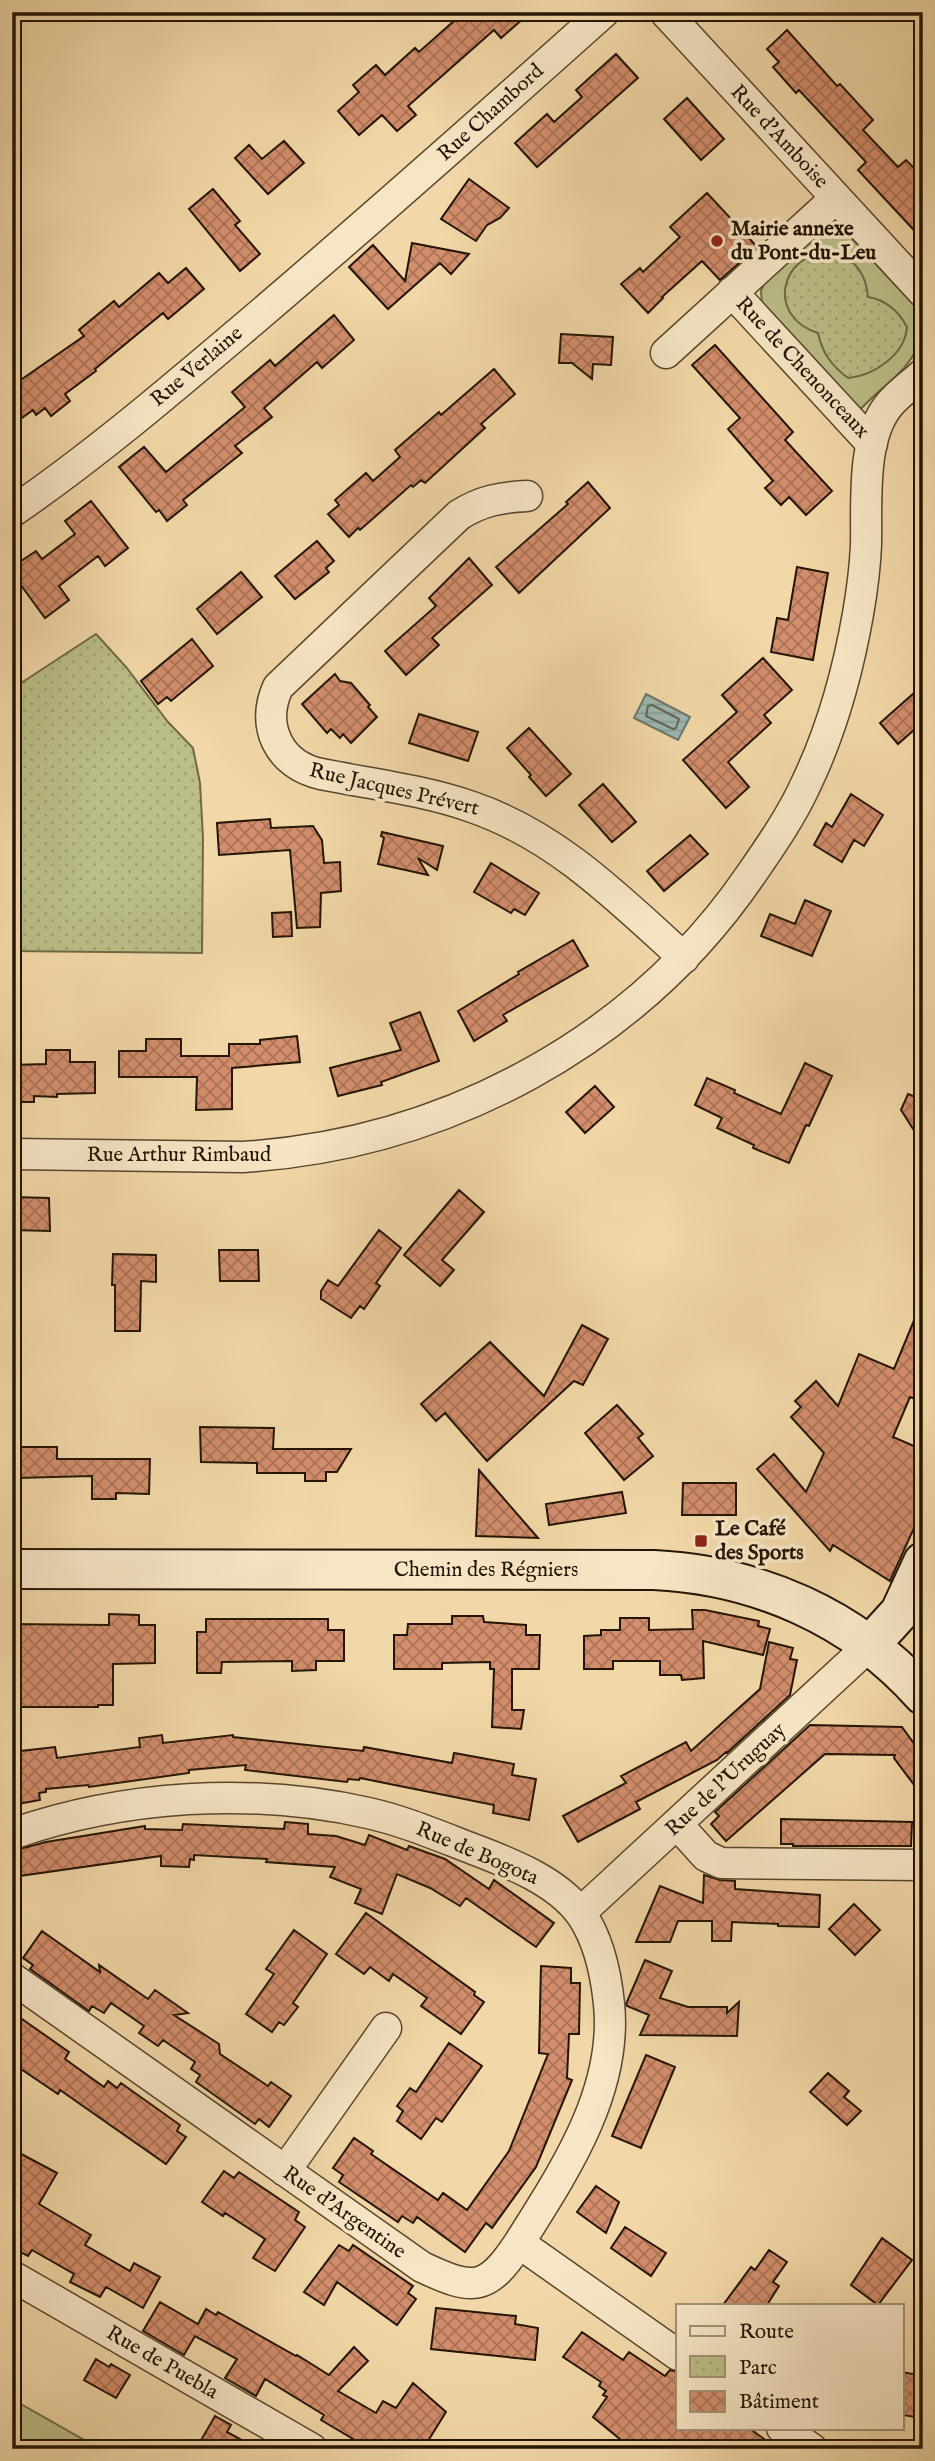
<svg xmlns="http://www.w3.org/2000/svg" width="935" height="2461" viewBox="0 0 935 2461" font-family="'IM FELL English',serif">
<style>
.green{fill:#bbbe87;stroke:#6f6a46;stroke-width:2}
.park{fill:url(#park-dots);stroke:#6f6a46;stroke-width:2}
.water{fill:url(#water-rules);stroke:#6c776c;stroke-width:2}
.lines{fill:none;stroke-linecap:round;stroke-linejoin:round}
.shore{stroke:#60665a;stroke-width:2}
.building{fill:url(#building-cross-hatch);stroke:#231504;stroke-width:2}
.street-casing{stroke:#57462d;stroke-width:33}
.secondary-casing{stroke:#231504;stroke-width:42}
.street{stroke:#f7e6c6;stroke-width:30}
.secondary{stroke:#f7e6c6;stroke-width:38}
.rail-casing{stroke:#231504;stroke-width:8}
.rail{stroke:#f7e6c6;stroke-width:5;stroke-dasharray:16;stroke-linecap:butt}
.poi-dot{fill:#8f2418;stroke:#f7e6c6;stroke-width:2.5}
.labels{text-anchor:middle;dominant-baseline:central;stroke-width:7;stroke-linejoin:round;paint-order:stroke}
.street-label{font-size:21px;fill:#231504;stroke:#f7e6c6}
.poi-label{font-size:21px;font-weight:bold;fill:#231504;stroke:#f7e6c6;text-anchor:start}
</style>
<defs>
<pattern id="park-dots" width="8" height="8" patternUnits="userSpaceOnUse" patternTransform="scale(1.75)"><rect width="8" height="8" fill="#bbbe87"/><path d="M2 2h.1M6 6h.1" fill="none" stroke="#a0a273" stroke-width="1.8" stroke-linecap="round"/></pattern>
<pattern id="water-rules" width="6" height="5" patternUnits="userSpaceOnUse" patternTransform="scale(1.75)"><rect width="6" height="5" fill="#9db8b1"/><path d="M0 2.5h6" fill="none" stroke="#879d97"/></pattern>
<pattern id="building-cross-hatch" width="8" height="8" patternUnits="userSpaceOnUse" patternTransform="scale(1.75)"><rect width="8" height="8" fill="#d38e6d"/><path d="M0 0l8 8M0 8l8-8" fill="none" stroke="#ab7357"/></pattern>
</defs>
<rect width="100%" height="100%" fill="#f2d8a8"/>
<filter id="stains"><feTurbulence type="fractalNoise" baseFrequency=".00286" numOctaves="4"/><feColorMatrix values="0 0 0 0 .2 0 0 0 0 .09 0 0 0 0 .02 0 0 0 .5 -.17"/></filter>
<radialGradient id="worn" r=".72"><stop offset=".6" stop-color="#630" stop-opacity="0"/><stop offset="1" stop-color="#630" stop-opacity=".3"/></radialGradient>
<path class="green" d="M831 216 915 306C935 361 887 378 857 413L762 305 761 291 768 273Z
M12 2399 100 2449H33L12 2436Z"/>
<path class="park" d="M830 251C854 257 866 273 868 297 886 300 898 310 907 327 905 355 873 376 848 378 832 366 822 353 818 333 767 317 778 255 830 251Z
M96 634 126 667 168 722 193 748 200 783 203 838 202 953 12 951V689Z"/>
<path class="water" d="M646 694 690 717 678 740 634 718Z"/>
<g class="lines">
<path class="shore" d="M652 705 679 719 676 728 673 729 646 716 648 706Z"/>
</g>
<path class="building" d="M464 12H531L501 38 494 30 408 106 416 115 397 131 382 115 359 135 338 111 359 92 353 85 376 65 385 75 415 48 419 52Z
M787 30 837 86 840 84 873 120 863 130 898 167 906 160 914 168 923 161V240L858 170 866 162 799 90 796 93 773 67 779 62 767 49Z
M616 54 638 78 537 167 515 143 547 114 554 122 582 97 576 90Z
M687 98 724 139 701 160 664 119Z
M284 141 304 163 268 194 235 158 249 145 262 159Z
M469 179 509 208 500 218 487 225 476 241 441 219Z
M213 189 240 221 235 225 260 254 240 271 189 209Z
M707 193 732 220 744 224 747 236 757 247 720 280 702 261 662 297 663 298 648 313 621 284 640 268 643 272 680 237 670 227Z
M412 243 469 254 451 274 440 263 388 309 349 267 373 245 405 281Z
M186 268 204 289 168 319 163 313 95 369 96 371 65 394 70 401 51 416 45 408 36 415 33 410 12 425V386L84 336 79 330 114 301 119 307 159 273 168 283Z
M334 315 354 340 322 368 317 362 264 408 272 417 235 446 242 453 183 500 187 505 167 521 159 510 156 512 119 467 144 447 166 472 245 407 232 392 270 360 275 366Z
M561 334 613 337 611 365 593 364 592 379 572 363H559Z
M715 345 793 432 785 440 832 491 806 515 789 497 781 505 765 488 773 481 728 429 740 418 692 365Z
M494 369 515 394 481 424 485 428 425 483 421 480 413 487 411 485 360 530 358 528 349 537 328 514 339 505 335 500 366 473 373 481 400 457 395 450 439 412 441 415Z
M588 482 610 508 519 593 496 567 568 504 566 502Z
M91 501 128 548 105 566 98 556 59 586 69 600 45 618 12 573V567L36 551 42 559 75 534 65 521Z
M317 541 334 561 326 568 329 572 295 599 275 576Z
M469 558 492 585 432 638 439 645 406 675 385 651 436 606 429 598Z
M797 567 828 573 813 660 771 652 777 618 788 620Z
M241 572 262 597 217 634 197 609Z
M192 639 213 666 171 701 167 697 158 704 141 681Z
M763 658 792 690 764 715 771 723 728 762 749 787 726 808 683 760 737 712 722 695Z
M335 674 340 681 351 683 370 705 368 707 377 717 351 743 343 734 340 738 331 729 327 733 302 704Z
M923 685V722L898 744 880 723Z
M419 714 478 732 468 761 409 743Z
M529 728 571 774 546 796 529 777 531 775 507 748Z
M603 784 636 822 612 842 579 805Z
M851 794 883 815 864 846 854 840 842 862 814 845 826 823 832 827Z
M270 819 271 828 313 826 322 840 324 863 340 862 341 891 321 893 320 927 297 928 290 850 219 855 217 823Z
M382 832 443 846 437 870 418 858 428 875 378 864 384 838 381 836Z
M690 835 708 854 664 891 647 871Z
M491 863 539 893 525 915 514 909 511 913 474 892Z
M805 900 831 911 812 956 761 936 770 914 795 924Z
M291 912 292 936 273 937 272 913Z
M573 940 588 966 503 1015 507 1021 474 1041 458 1011 519 974 518 972Z
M420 1012 439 1061 381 1082 382 1085 338 1096 330 1068 401 1050 390 1023Z
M297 1036 300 1062 232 1068V1109L196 1110 197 1077H119V1051H146V1039H181V1056H229V1044H260V1040Z
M46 1050H70V1062H95V1093L57 1094V1097L34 1096V1102H12V1065L46 1064Z
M805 1063 832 1076 809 1126 806 1125 789 1163 753 1148 754 1145 717 1128 722 1118 695 1105 707 1078 735 1090 734 1093 781 1114Z
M595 1086 614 1107 585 1133 566 1112Z
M908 1094 923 1100V1112L915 1132 901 1110Z
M459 1190 484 1212 442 1260 454 1270 440 1286 404 1255Z
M12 1197 49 1198 50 1231 12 1230Z
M379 1230 401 1248 376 1283 380 1286 364 1309 360 1306 351 1318 321 1299V1291L328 1280 338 1286Z
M219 1250H258L259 1281H220Z
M113 1254 156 1255V1282L141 1281 140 1331H115V1285H112Z
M922 1301 923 1402 910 1397 893 1437 923 1450V1508L890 1581 833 1545 830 1551 757 1469 774 1454 806 1492 824 1453 791 1417 801 1407 795 1401 816 1381 838 1406 859 1354 894 1369Z
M582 1325 608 1339 583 1385 574 1381 487 1461 445 1413 436 1421 421 1404 490 1342 544 1396Z
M617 1405 643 1434 638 1438 653 1456 624 1480 585 1433Z
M200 1427 274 1428 273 1449H351L337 1472H326V1481H305V1473H257V1463L201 1462Z
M18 1447H57V1459H150L149 1494 116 1493V1499H92V1476L17 1478Z
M479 1470 538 1538 476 1536Z
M683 1483H736V1515H682Z
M622 1492 626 1513 549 1525 546 1504Z
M692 1610H705L759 1621 758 1626 770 1629 763 1655 703 1641 704 1678 682 1680 681 1675H660V1661H613V1669H584V1636L601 1635V1630H620V1618H649V1630L693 1629Z
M109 1614 139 1615V1625H155V1663L113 1664V1705H98V1707H12V1624L109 1625Z
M452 1616H483L484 1622 526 1625V1635H540L539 1669H512V1710H524L521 1729 492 1727 494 1669H490V1662L442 1663V1669H394V1635H407L408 1624H452Z
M206 1619H328V1630H344V1661H316V1670L292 1671V1661L222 1662 221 1673H197V1632H206Z
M769 1642 793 1648 790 1659 797 1660 790 1695 727 1753 726 1752 717 1760 636 1802 640 1809 578 1842 563 1816 626 1783 621 1776 686 1742 691 1751 760 1689Z
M810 1725 902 1727 923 1756V1797L894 1758 895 1755 825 1754 726 1841 711 1824 719 1816 715 1812Z
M162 1735 163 1743 233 1735V1737L363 1751 364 1747 452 1763 454 1753 514 1764 512 1775 536 1779 529 1820 493 1813 494 1805 360 1778 359 1780 348 1779 347 1782 245 1770 246 1765 189 1770V1773L89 1787 88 1785 46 1789V1792L39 1793 40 1800 12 1805V1752L55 1747 57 1758 140 1747 139 1738Z
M781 1819 912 1822 911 1846H793V1844H781Z
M285 1822 308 1824V1834L336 1836 365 1845 369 1835 407 1850 409 1846 445 1859 489 1889 494 1880 554 1923 536 1947 466 1898 460 1906 430 1888 397 1874 382 1914 355 1903 361 1889 330 1877 335 1867 266 1862 267 1859 194 1855V1860L190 1859 189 1867 161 1866V1856L12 1877V1851L46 1842 145 1826V1829L182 1830 183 1824 284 1829Z
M704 1875 720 1880 735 1881V1889L820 1895 819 1927 778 1926V1924L732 1922 731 1941H712V1921H678L670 1942H636L660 1886 703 1903Z
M854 1904 880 1930 855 1955 829 1929Z
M366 1913 475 1992 474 1995 484 2002 461 2034 421 2006 427 1998 393 1974 389 1981 370 1967 364 1974 336 1954Z
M294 1930 327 1954 293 2003 298 2007 284 2025 279 2022 272 2032 246 2014 274 1974 266 1969Z
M42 1931 100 1972 99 1965 148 1999 155 1990 188 2013 174 2015 219 2044 220 2054 268 2086 271 2082 291 2096 269 2127 259 2119 255 2124 196 2082 200 2075 191 2069 195 2062 163 2040 158 2046 139 2033 144 2026 111 2003 104 2013 92 2006 89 2011 30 1969 33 1965 23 1958Z
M645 1960 672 1971 660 1998 688 2007H727V2013L739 2002 737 2036 640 2035 649 2015 627 2006 626 2004Z
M541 1966 571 1968V1983H580L579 2034H569L567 2078 572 2080 536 2167 492 2228 486 2223 465 2252 417 2217 413 2223 402 2216 398 2222 339 2182 343 2175 333 2168 354 2138 373 2151 371 2154 438 2200 443 2193 467 2210 509 2151 548 2054 539 2053Z
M12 2012 69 2052 65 2059 104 2087 108 2081 117 2088 121 2083 180 2125 177 2131 186 2137 166 2164 60 2090 58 2094 12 2063Z
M449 2043 482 2066 442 2122 436 2118 421 2139 397 2121 403 2111 397 2106 410 2088 416 2092Z
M646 2055 675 2067 641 2148 612 2136Z
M828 2073 849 2091 844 2097 861 2111 847 2125 810 2092Z
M12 2149 57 2173 39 2204 91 2235 85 2245 130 2271 134 2263 160 2277 143 2308 106 2287 100 2297 70 2282 74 2274 32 2250 28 2256 12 2248Z
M224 2171 234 2178 239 2172 299 2212 295 2220 305 2227 275 2271 253 2258 265 2239 225 2213 223 2216 202 2202Z
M596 2186 619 2202 606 2233 577 2212Z
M625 2227 666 2253 651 2276 611 2248Z
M882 2238 912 2260 878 2305 851 2285Z
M339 2245 349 2251 353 2245 413 2286 408 2293 416 2299 397 2325 337 2282 324 2305 304 2292Z
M769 2250 787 2262 773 2282 779 2286 767 2305H723L751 2267 755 2270Z
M160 2302 198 2324 206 2309 216 2315 218 2312 296 2356 297 2355 329 2375 354 2347 368 2361 338 2391 376 2413 383 2401 396 2408 413 2383 446 2412 423 2449H370L321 2420 324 2415 265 2379 256 2396 225 2378 237 2359 195 2336 184 2355 143 2331Z
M436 2308 516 2316 515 2324 538 2328 535 2360 431 2349Z
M582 2332 623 2360 629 2352 665 2376 670 2370 678 2372V2428H749L778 2449H632L593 2417 607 2397 603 2395 606 2391 599 2386 601 2382 563 2357Z
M96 2359 109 2367 111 2364 130 2375 116 2398 84 2380Z
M902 2372 923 2376V2418L902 2415Z
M215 2416 231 2425 227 2432 258 2449H196Z"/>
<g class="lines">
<defs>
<path id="street" d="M665 12 923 292
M732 292 872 444
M666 353 836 198
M527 496C501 497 481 501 459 515L278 687C260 726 279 765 321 774 371 784 424 790 472 807 557 836 619 899 684 958
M12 512C98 453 178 384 257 317 374 217 489 115 604 12
M12 1154 243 1157C446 1144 637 1042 752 873 772 844 792 815 806 784 831 732 848 671 858 614 862 591 865 568 866 545 867 504 861 439 889 405 898 394 912 384 923 374
M677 1824 706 1856 721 1863 923 1865
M12 1834C124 1795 252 1787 368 1813 404 1821 439 1836 473 1849 510 1863 557 1881 581 1914 599 1940 606 1974 609 2004 618 2092 563 2173 519 2243
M580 1913 870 1645
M12 1978 422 2267C473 2291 487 2292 519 2243L678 2355
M285 2171 386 2028
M12 2276 312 2449
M782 2428 812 2449"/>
<path id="secondary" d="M12 1569 654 1570C757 1575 854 1617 923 1695
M870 1645 900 1612 923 1562"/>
</defs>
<use href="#street" class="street-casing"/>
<use href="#secondary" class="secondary-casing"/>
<use href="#street" class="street"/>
<use href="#secondary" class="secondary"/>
<defs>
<path id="rail" d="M12 2448 13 2449"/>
</defs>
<use href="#rail" class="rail-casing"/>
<use href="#rail" class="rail"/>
</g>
<g class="poi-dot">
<circle cx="717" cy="241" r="7"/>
<rect x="694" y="1534" width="14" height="14" rx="3.5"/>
</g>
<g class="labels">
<g class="street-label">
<text transform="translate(491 113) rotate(-42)">Rue Chambord</text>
<text transform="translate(779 137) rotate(47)">Rue d'Amboise</text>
<text transform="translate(197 367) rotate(-40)">Rue Verlaine</text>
<text transform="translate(802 368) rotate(47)">Rue de Chenonceaux</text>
<text transform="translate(394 790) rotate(13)">Rue Jacques Prévert</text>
<text x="179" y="1155">Rue Arthur Rimbaud</text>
<text x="486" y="1570">Chemin des Régniers</text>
<text transform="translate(726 1780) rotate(-43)">Rue de l'Uruguay</text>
<text transform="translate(477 1854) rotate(23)">Rue de Bogota</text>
<text transform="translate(344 2213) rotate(35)">Rue d'Argentine</text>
<text transform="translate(162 2363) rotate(30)">Rue de Puebla</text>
</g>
<g class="poi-label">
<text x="731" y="229">Mairie annexe<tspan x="731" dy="24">du Pont-du-Leu</tspan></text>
<text x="715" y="1529">Le Café<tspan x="715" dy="24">des Sports</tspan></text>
</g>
</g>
<rect width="935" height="2461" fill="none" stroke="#f2d8a8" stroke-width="42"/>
<rect x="14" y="14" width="907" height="2433" fill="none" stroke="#231504" stroke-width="3.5"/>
<rect x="21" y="21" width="893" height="2419" fill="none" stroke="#231504" stroke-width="2"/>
<rect x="676" y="2304" width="228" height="126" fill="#f7e6c6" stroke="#a29278" stroke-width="2"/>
<rect x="690" y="2326" width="35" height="10" fill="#f7e6c6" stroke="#a29278" stroke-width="2"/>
<text x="739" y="2338" font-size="21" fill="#231504">Route</text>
<rect x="690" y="2356" width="35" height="21" fill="url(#park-dots)" stroke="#a29278" stroke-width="2"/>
<text x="739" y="2374" font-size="21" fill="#231504">Parc</text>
<rect x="690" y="2391" width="35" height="21" fill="url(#building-cross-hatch)" stroke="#a29278" stroke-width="2"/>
<text x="739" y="2408" font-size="21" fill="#231504">Bâtiment</text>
<rect width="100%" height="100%" filter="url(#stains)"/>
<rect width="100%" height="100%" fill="url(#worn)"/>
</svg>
